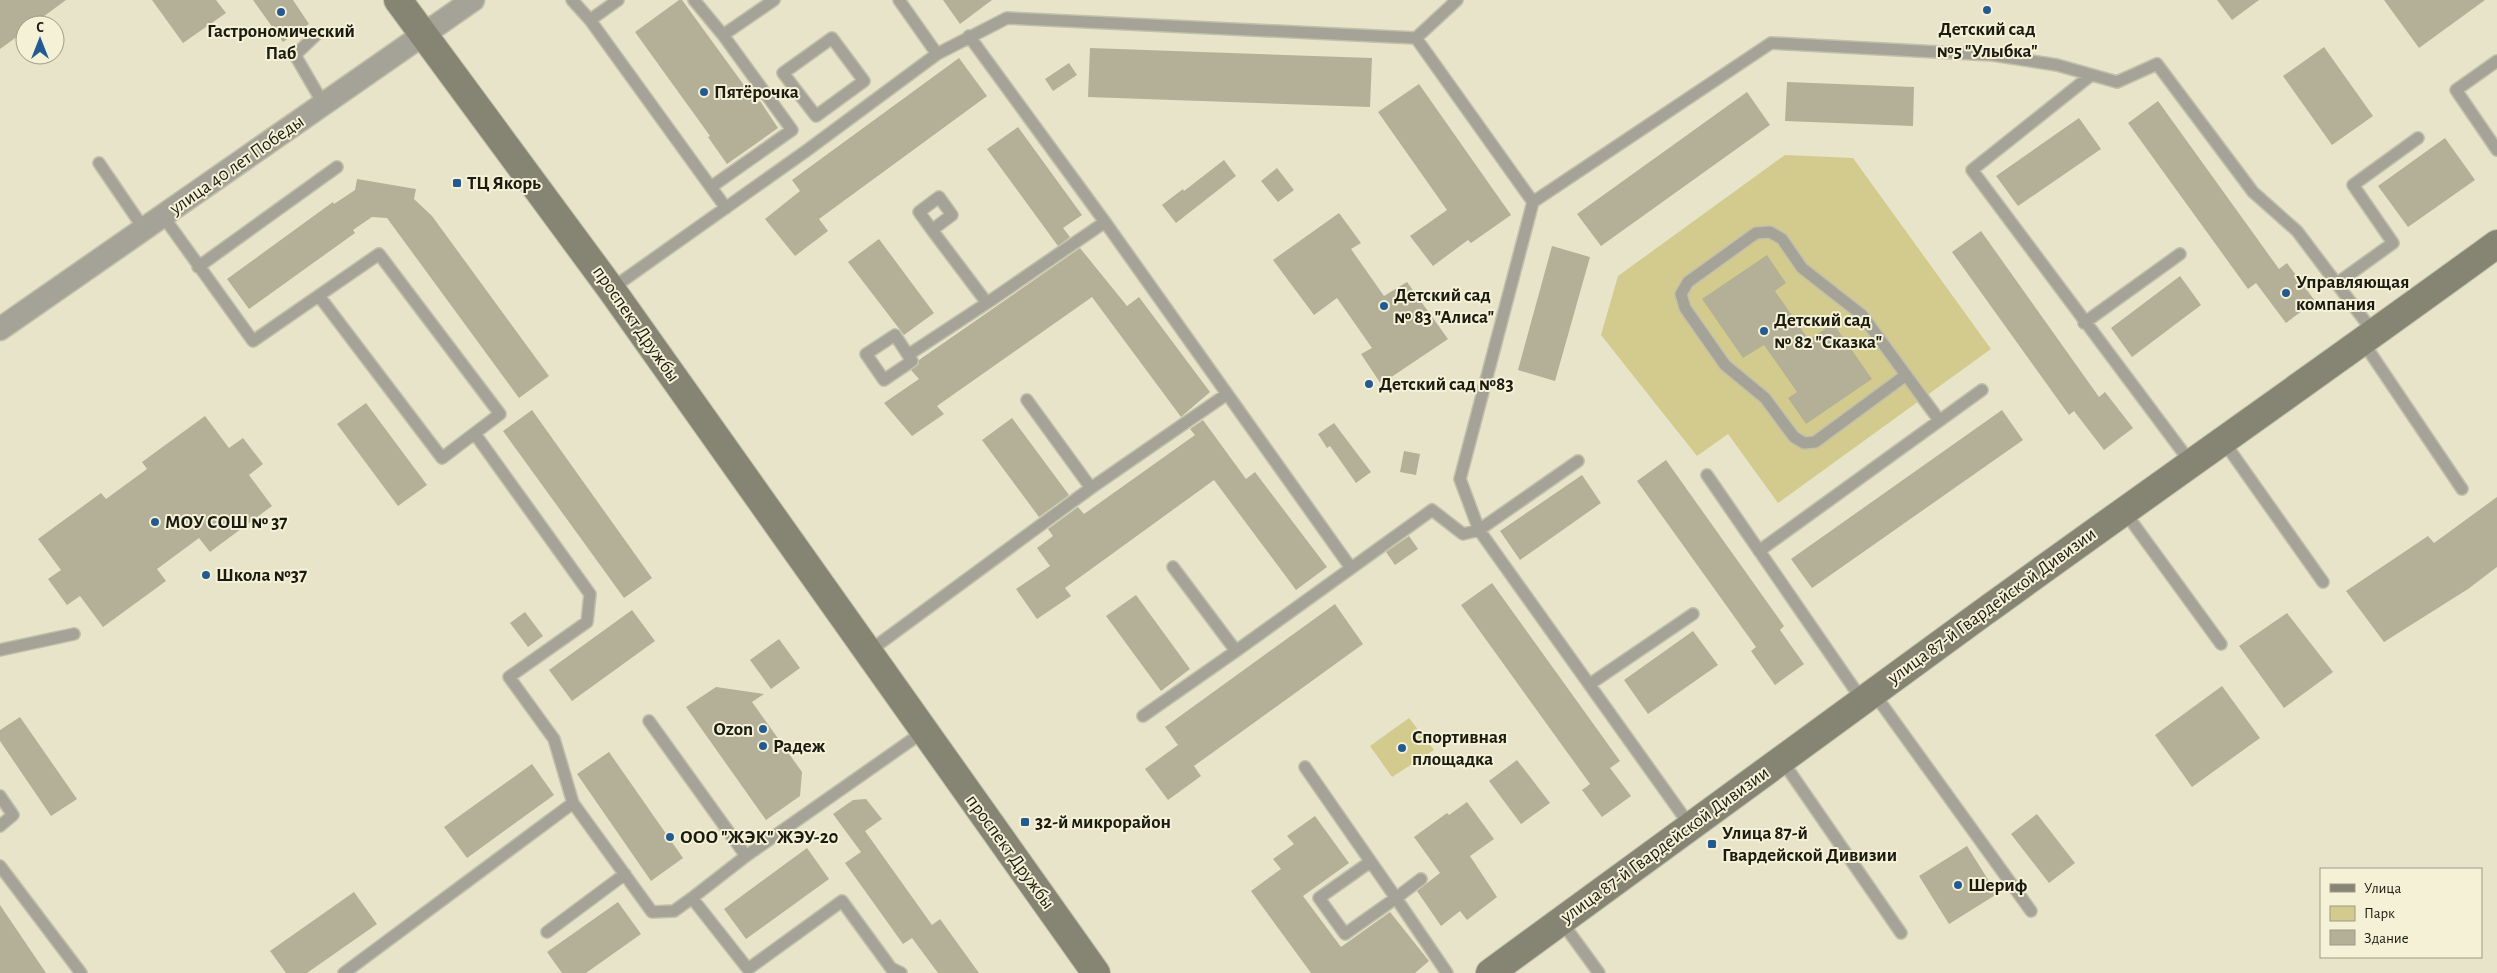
<svg xmlns="http://www.w3.org/2000/svg" width="2497" height="973" viewBox="0 0 2497 973" font-family="'Alegreya Sans',sans-serif">
<style>
.green{fill:#d3cb8e}
.building{fill:#b3b097}
.lines{fill:none;stroke-linecap:round;stroke-linejoin:round}
.lane-casing{stroke:#c2c0a8;stroke-width:14}
.street-casing{stroke:#c2c0a8;stroke-width:25}
.secondary-casing{stroke:#c2c0a8;stroke-width:30}
.lane{stroke:#a5a398;stroke-width:11}
.street{stroke:#a5a398;stroke-width:22}
.secondary{stroke:#868574;stroke-width:28}
.poi-dot{fill:#245a92;stroke:#f4f1d6;stroke-width:2}
.labels{text-anchor:middle;dominant-baseline:central;stroke-width:4;stroke-linejoin:round;paint-order:stroke}
.poi-label{font-size:19px;font-weight:bold;fill:#1c1b11;stroke:#f4f1d6;text-anchor:start}
.street-label{font-size:19px;fill:#1c1b11;stroke:#f4f1d6}
</style>
<rect width="100%" height="100%" fill="#e7e4c9"/>
<path class="green" d="M1785 155 1853 158 1991 349 1778 503 1728 434 1697 456 1601 335 1618 276Z
M1409 718 1434 750 1392 777 1370 746Z"/>
<path class="building" d="M0 0H66L32 25H25V31L0 49Z
M152 0H216L226 13 183 43Z
M253 0H293L309 24 283 42Z
M679 0H682L757 103 760 101 778 128 727 164 708 137 710 136 635 32Z
M943 0H992L960 24Z
M2217 0H2259L2232 20Z
M2384 0H2485L2419 48Z
M2324 47 2373 116 2332 145 2283 76Z
M1090 48 1372 58 1370 107 1088 97Z
M959 58 987 96 819 219 828 231 795 256 765 219 800 191 792 180Z
M1069 63 1077 75 1053 91 1045 79Z
M1787 82 1914 87 1913 126 1785 121Z
M1419 84 1511 215 1471 243 1468 240 1433 266 1410 236 1447 210 1378 112Z
M1747 92 1770 125 1601 246 1577 214Z
M2158 101 2279 269 2287 263 2315 301 2286 323 2256 283 2248 289 2128 123Z
M2079 118 2101 149 2018 206 1996 176Z
M1018 127 1082 215 1063 228 1070 237 1058 246 987 149Z
M2445 138 2475 180 2408 227 2378 186Z
M1224 160 1236 176 1176 223 1162 205 1183 189 1184 191Z
M1277 168 1294 190 1278 202 1261 181Z
M357 179 416 189 414 199 432 216 549 376 519 398 387 218 372 217 353 230 355 233 249 309 227 279 333 202 334 204 355 190Z
M1339 213 1361 243 1351 249 1384 296 1407 282 1448 339 1381 384 1361 354 1372 348 1337 298 1314 315 1273 260Z
M1981 231 2099 397 2105 392 2133 428 2104 450 2074 411 2069 415 1952 252Z
M879 239 934 313 904 335 848 262Z
M1552 246 1590 257 1555 381 1518 370Z
M1080 248 1127 306 1139 297 1210 392 1181 417 1092 297 937 406 944 414 912 436 884 403 919 379 911 370 918 365 919 360Z
M1767 255 1786 283 1775 291 1809 340 1833 323 1872 379 1806 424 1788 398 1797 392 1764 345 1743 358 1702 299Z
M2180 276 2201 305 2132 357 2111 328Z
M366 403 427 485 398 506 337 424Z
M532 410 652 578 624 598 503 431Z
M2002 410 2023 440 1812 588 1791 559Z
M205 416 229 448 243 438 263 464 249 475 272 506 210 552 199 538 157 569 166 581 103 627 80 596 67 605 48 579 61 570 38 539 101 493 106 499 147 469 142 462Z
M1012 418 1069 495 1039 517 982 440Z
M1203 420 1246 479 1255 472 1327 567 1296 590 1214 480 1065 588 1071 596 1037 619 1016 589 1050 566 1037 548 1053 536 1048 529 1078 507 1084 514 1195 435 1190 429Z
M1334 423 1371 472 1356 483 1330 446 1327 448 1318 434Z
M1404 451 1420 454 1416 475 1400 472Z
M1666 460 1784 626 1780 630 1804 664 1775 685 1751 651 1756 647 1637 481Z
M1582 475 1601 503 1520 560 1500 531Z
M2497 497V567L2468 589 2384 642 2346 591 2428 536 2434 543Z
M1409 536 1418 549 1395 565 1386 552Z
M1492 583 1620 761 1610 768 1631 796 1602 817 1582 790 1590 784 1461 605Z
M1136 595 1190 669 1161 691 1106 616Z
M1335 604 1363 644 1194 766 1201 776 1168 800 1145 769 1178 745 1165 727Z
M632 610 655 641 572 701 549 670Z
M525 612 543 636 528 647 510 623Z
M2287 613 2333 672 2284 708 2239 646Z
M1693 631 1718 665 1648 714 1624 680Z
M779 639 800 668 771 689 750 660Z
M2222 686 2260 738 2192 787 2155 735Z
M716 687 764 694 752 702 802 772 800 796 766 820 686 707Z
M20 717 77 799 51 816 0 741V730Z
M609 752 683 858 651 881 577 774Z
M1517 760 1550 803 1521 824 1489 781Z
M532 764 554 795 467 858 444 827Z
M866 799 882 819 865 831 932 925 940 919 979 973H938L912 938 903 944 845 863 861 852 833 814 853 800Z
M1467 802 1494 839 1470 856 1497 897 1467 920 1460 911 1441 926 1417 891 1440 873 1414 837 1447 813 1449 815Z
M2037 814 2075 863 2049 883 2011 834Z
M1315 816 1349 863 1303 896 1341 947 1390 912 1429 961 1415 973H1311L1251 891 1281 869 1273 859 1294 844 1287 836Z
M1967 846 1997 894 1949 924 1919 876Z
M807 848 829 879 746 939 724 909Z
M354 892 377 924 307 973H286L270 951Z
M618 902 641 934 586 973H562L547 952Z
M0 905 46 973H0Z"/>
<g class="lines">
<defs>
<path id="lane" d="M572 0 590 20 726 208
M694 0 723 35 792 130 711 187
M899 0 937 54
M590 20 618 0
M317 34 295 55 324 105
M723 35 774 0
M969 36 1105 222 1351 568
M832 38 864 81 816 116 783 73Z
M1416 38 1457 0
M2497 61 2456 90 2497 150
M2090 76 1972 170 2191 463
M99 163 144 229
M939 197 952 215 932 230 919 212Z
M1533 202 1771 43 1993 55 2057 65 2117 82 2157 64 2253 192 2297 231 2374 333
M163 216 253 341 379 254 500 414 442 458 319 296
M932 230 987 303 1105 222
M198 267 337 167
M2336 284 2393 243 2353 185 2418 138
M611 289 806 151 937 54 1007 18 1416 38 1533 202 1460 479 1479 530 1691 827
M2084 323 2180 254
M895 335 912 361 884 380 866 354Z
M2363 342 2462 489
M908 355 987 303
M1906 375 1815 442 1804 443 1794 437 1765 398 1725 365 1685 308 1681 294 1688 282 1756 233 1770 232 1782 239 1802 268 1862 315 1939 420
M1027 400 1091 488 1227 394
M475 434 590 594 587 622 509 677 554 739 573 803 652 912 674 911 692 898
M2224 442 2323 582
M1707 475 1862 700
M2124 511 2221 644
M1759 551 1982 390
M1173 567 1236 651 1432 510 1463 534 1479 530 1578 461
M0 650 74 634
M868 652 1091 488
M1590 684 1693 614
M1873 692 2031 911
M1143 716 1236 651
M649 721 746 856
M1781 759 1901 933
M1305 767 1396 898 1345 934 1319 898 1370 862
M0 796 13 815 0 826
M0 866 81 973
M1421 879 1396 898 1447 973
M1561 921 1599 973
M547 932 625 874
M344 973 573 803
M901 973 891 968 842 901 748 969 692 898 746 856 923 732"/>
<path id="street" d="M0 329 473 0"/>
<path id="secondary" d="M398 0 611 289 1096 973
M1490 973C1655 853 1819 731 1984 612 2155 488 2327 368 2497 244"/>
</defs>
<use href="#lane" class="lane-casing"/>
<use href="#street" class="street-casing"/>
<use href="#secondary" class="secondary-casing"/>
<use href="#lane" class="lane"/>
<use href="#street" class="street"/>
<use href="#secondary" class="secondary"/>
</g>
<g class="poi-dot">
<circle cx="1987" cy="10" r="5"/>
<circle cx="281" cy="12" r="5"/>
<circle cx="704" cy="92" r="5"/>
<rect x="452" y="178" width="10" height="10" rx="2.5"/>
<circle cx="2286" cy="293" r="5"/>
<circle cx="1384" cy="306" r="5"/>
<circle cx="1764" cy="331" r="5"/>
<circle cx="1369" cy="384" r="5"/>
<circle cx="155" cy="522" r="5"/>
<circle cx="206" cy="575" r="5"/>
<circle cx="763" cy="729" r="5"/>
<circle cx="763" cy="746" r="5"/>
<circle cx="1402" cy="748" r="5"/>
<rect x="1020" y="817" width="10" height="10" rx="2.5"/>
<circle cx="670" cy="837" r="5"/>
<rect x="1707" y="839" width="10" height="10" rx="2.5"/>
<circle cx="1958" cy="885" r="5"/>
</g>
<g class="labels">
<g class="poi-label">
<text x="1987" y="29" text-anchor="middle">Детский сад<tspan x="1987" dy="22">№5 "Улыбка"</tspan></text>
<text x="281" y="31" text-anchor="middle">Гастрономический<tspan x="281" dy="22">Паб</tspan></text>
<text x="714" y="92">Пятёрочка</text>
<text x="467" y="183">ТЦ Якорь</text>
<text x="2296" y="282">Управляющая<tspan x="2296" dy="22">компания</tspan></text>
<text x="1394" y="295">Детский сад<tspan x="1394" dy="22">№ 83 "Алиса"</tspan></text>
<text x="1774" y="320">Детский сад<tspan x="1774" dy="22">№ 82 "Сказка"</tspan></text>
<text x="1379" y="384">Детский сад №83</text>
<text x="165" y="522">МОУ СОШ № 37</text>
<text x="216" y="575">Школа №37</text>
<text x="753" y="729" text-anchor="end">Ozon</text>
<text x="1412" y="737">Спортивная<tspan x="1412" dy="22">площадка</tspan></text>
<text x="773" y="746">Радеж</text>
<text x="1035" y="822">32-й микрорайон</text>
<text x="1722" y="833">Улица 87-й<tspan x="1722" dy="22">Гвардейской Дивизии</tspan></text>
<text x="680" y="837">ООО "ЖЭК" ЖЭУ-20</text>
<text x="1968" y="885">Шериф</text>
</g>
<g class="street-label">
<text transform="translate(237 165) rotate(-35)">улица 40 лет Победы</text>
<text transform="translate(636 324) rotate(55)">проспект Дружбы</text>
<text transform="translate(1992 606) rotate(-36)">улица 87-й Гвардейской Дивизии</text>
<text transform="translate(1665 845) rotate(-36)">улица 87-й Гвардейской Дивизии</text>
<text transform="translate(1010 852) rotate(54)">проспект Дружбы</text>
</g>
</g>
<rect x="2320" y="868" width="162" height="90" fill="#f4f1d6" stroke="#9e9b87"/>
<rect x="2330" y="884" width="25" height="8" fill="#868574" stroke="#9e9b87"/>
<text x="2364" y="893" font-size="15" fill="#1c1b11">Улица</text>
<rect x="2330" y="906" width="25" height="15" fill="#d3cb8e" stroke="#9e9b87"/>
<text x="2364" y="918" font-size="15" fill="#1c1b11">Парк</text>
<rect x="2330" y="930" width="25" height="15" fill="#b3b097" stroke="#9e9b87"/>
<text x="2364" y="943" font-size="15" fill="#1c1b11">Здание</text>
<g transform="translate(40 40)"><circle r="24" fill="#f4f1d6" stroke="#9e9b87"/>
<path d="M0-4L9 19L0 12L-9 19Z" fill="#245a92"/>
<text y="-8" font-size="14" font-weight="bold" text-anchor="middle" fill="#1c1b11">С</text>
</g>
</svg>
